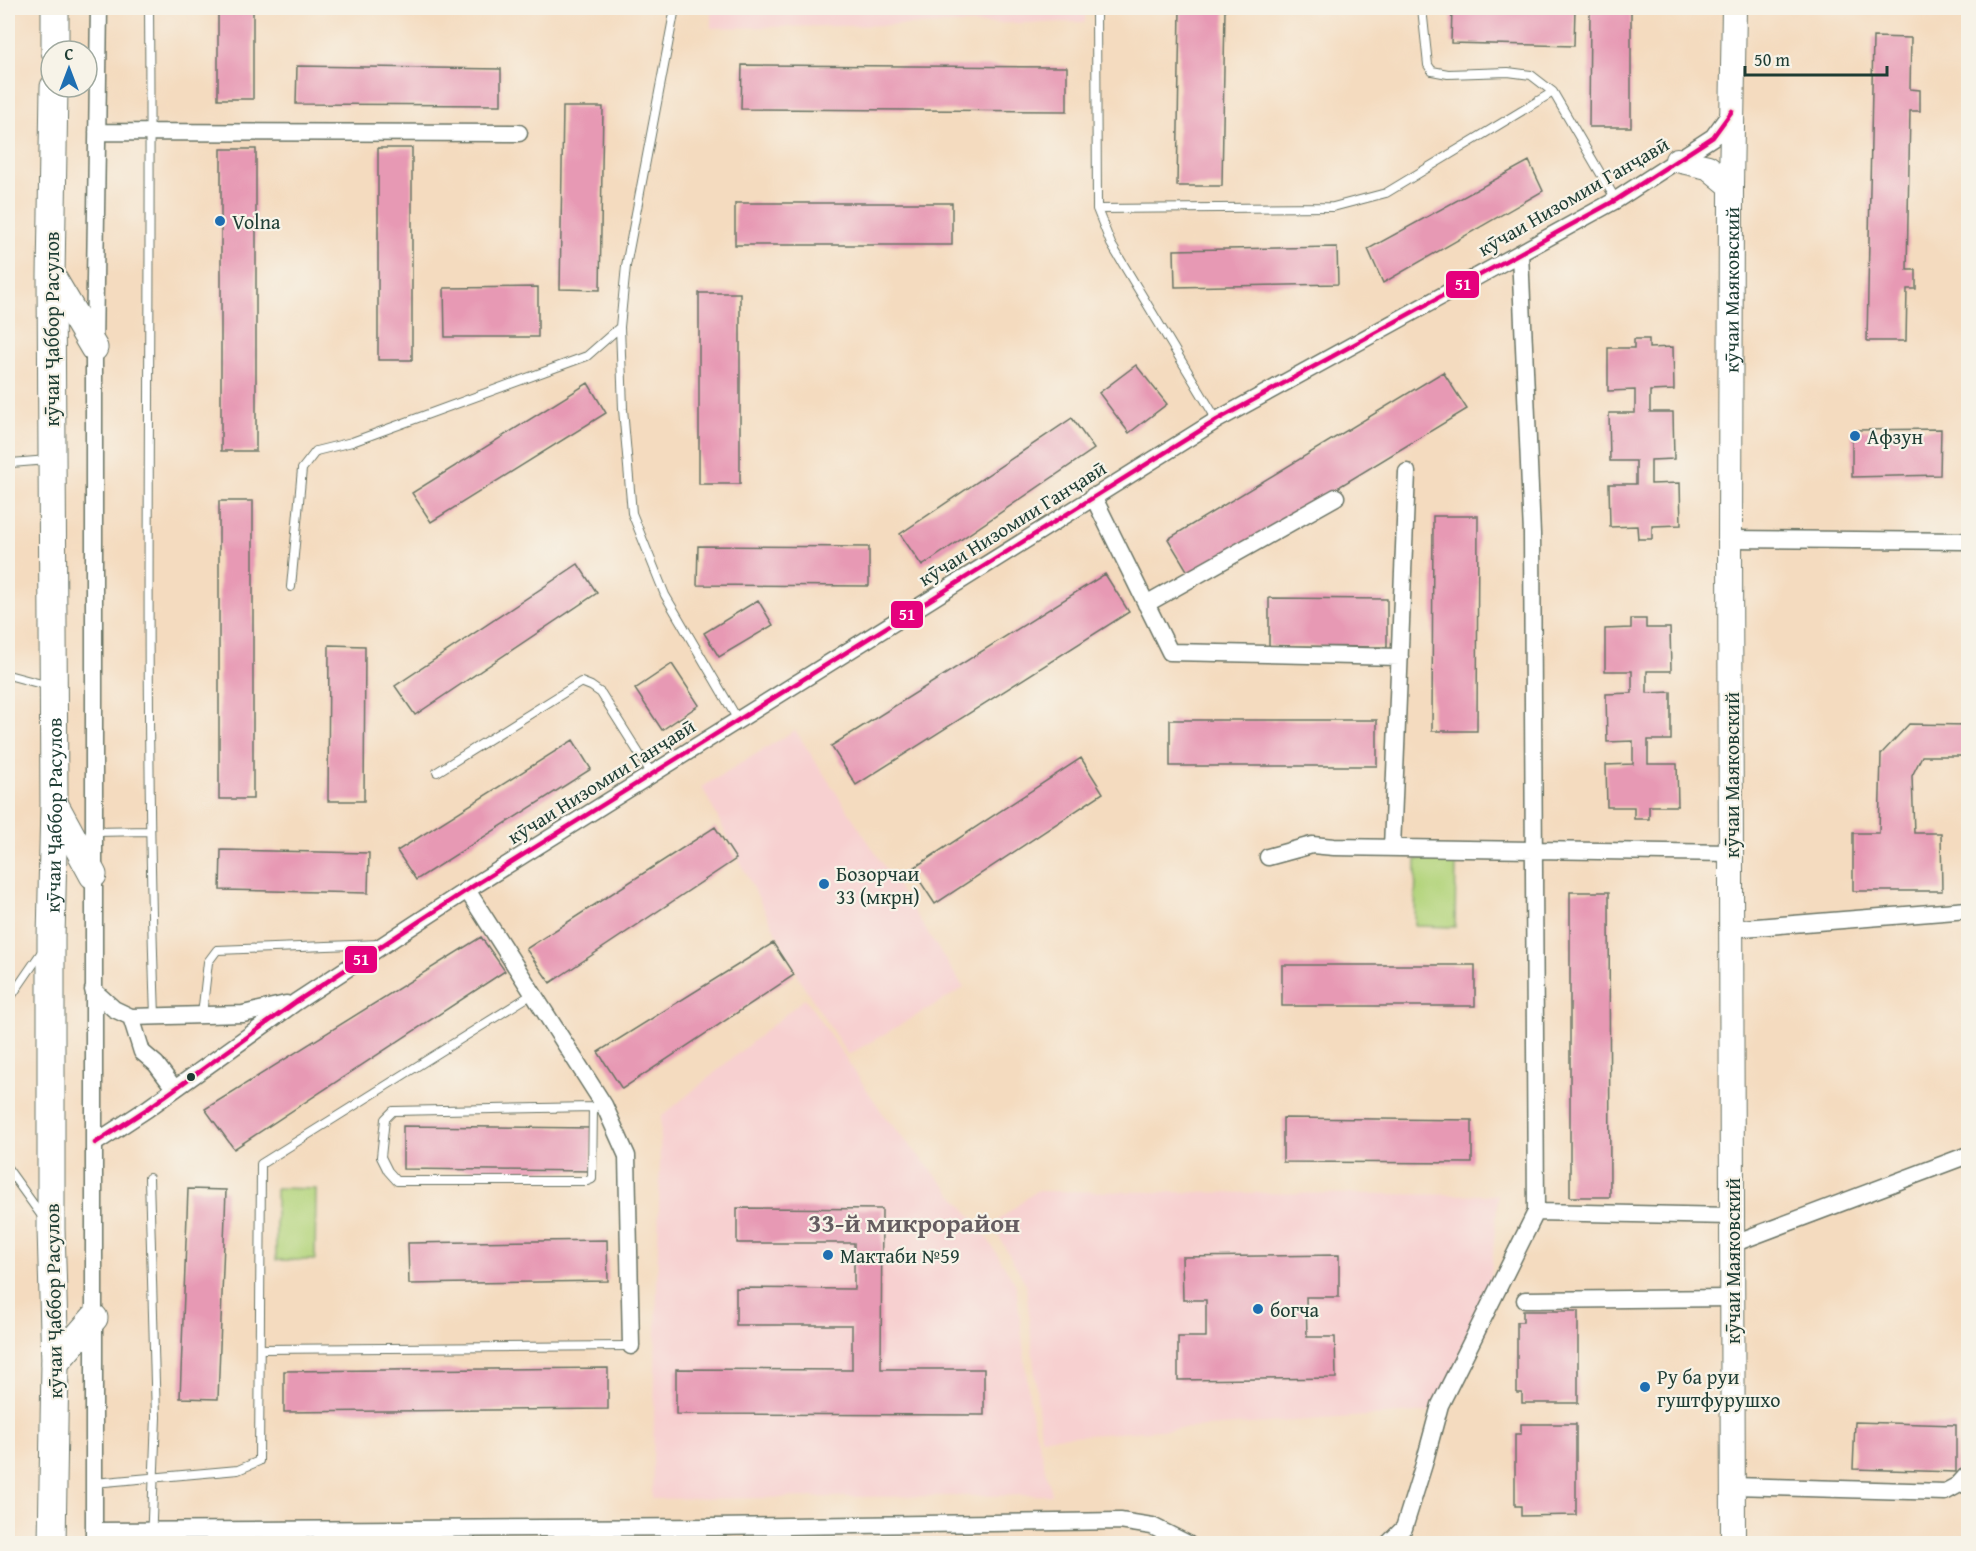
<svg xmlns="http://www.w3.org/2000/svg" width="1976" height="1551" viewBox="0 0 1976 1551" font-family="'Gentium Book Plus',serif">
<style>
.built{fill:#f7d0d0}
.green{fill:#b3d47c;stroke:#698858;stroke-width:1.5}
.building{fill:#e799b4}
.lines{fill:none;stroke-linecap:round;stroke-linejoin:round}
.lane-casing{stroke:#6a7465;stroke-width:10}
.street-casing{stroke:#6a7465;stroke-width:19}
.secondary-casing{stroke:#6a7465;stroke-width:26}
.primary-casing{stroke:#6a7465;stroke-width:29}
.lane{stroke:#fff;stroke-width:8}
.street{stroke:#fff;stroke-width:16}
.secondary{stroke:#fff;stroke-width:24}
.primary{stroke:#fff;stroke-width:27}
.bus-1-casing{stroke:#f7f3e8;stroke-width:9}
.bus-1{stroke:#e5007d;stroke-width:4.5}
.poi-dot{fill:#1f6fb2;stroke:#f7f3e8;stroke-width:2}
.bus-dot{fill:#1f3d34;stroke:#f7f3e8;stroke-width:2}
.labels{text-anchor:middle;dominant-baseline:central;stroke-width:4.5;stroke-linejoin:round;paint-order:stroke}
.street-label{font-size:20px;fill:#1f3d34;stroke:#f7f3e8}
.poi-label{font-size:20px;fill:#1f3d34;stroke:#f7f3e8;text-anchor:start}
.district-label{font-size:26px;font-weight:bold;fill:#655d61;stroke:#f7f3e8}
.line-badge{stroke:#f7f3e8;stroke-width:2}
.badge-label{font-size:16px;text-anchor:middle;font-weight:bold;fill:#fff}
</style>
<rect width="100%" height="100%" fill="#f7f3e8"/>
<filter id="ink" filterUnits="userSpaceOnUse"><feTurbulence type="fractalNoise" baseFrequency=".0167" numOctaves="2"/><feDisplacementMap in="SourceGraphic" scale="12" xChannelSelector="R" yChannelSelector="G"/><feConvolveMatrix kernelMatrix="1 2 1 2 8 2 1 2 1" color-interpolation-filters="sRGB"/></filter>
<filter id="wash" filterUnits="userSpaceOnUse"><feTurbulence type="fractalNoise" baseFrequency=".008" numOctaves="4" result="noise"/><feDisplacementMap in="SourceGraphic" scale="24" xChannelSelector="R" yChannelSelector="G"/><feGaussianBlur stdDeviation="1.35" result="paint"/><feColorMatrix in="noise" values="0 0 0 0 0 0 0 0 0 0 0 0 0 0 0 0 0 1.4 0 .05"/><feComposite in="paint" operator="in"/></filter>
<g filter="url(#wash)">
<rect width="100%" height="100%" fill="#f4dbbf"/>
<path class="built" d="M711 8H1085V22L711 28Z
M795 730 964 988 848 1055 800 980 702 787Z
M805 998 886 1118 980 1226 1016 1285 1031 1413 1052 1495 652 1499 661 1117Z
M1036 1191 1498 1195 1486 1334 1429 1412 1041 1438 1026 1284 992 1225Z"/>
<path class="green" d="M1416 859 1456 860 1455 927 1415 926Z
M276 1188 316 1189 315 1260H276Z"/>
<g id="blocks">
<path class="building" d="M218 8H253V99H218Z
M1180 8H1225L1222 186H1177Z
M1452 8H1575L1574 46 1451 43Z
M1590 8H1631V127H1589Z
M1873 37 1911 38 1910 89 1920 90V111H1910L1907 270H1916V289H1907L1906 341H1867Z
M742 65 1067 67V111L741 109Z
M297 66 501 69V105L296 104Z
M563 107H603L600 290 560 289Z
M378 148H412V360H378Z
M221 149H256V451H221Z
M1529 161 1543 191 1383 283 1368 249Z
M735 203H952V245H735Z
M1337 247 1338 284 1175 287 1174 250Z
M538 287V337H445L444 288Z
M699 293H740V484H699Z
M1634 339H1649V348L1673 347 1674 390 1650 391V412H1673L1674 459 1651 460V484L1680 483 1681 525 1652 526V539H1638L1637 526 1610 527 1609 484H1636V461H1610L1609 413H1635V390L1608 391V348H1634Z
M1136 365 1167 404 1129 433 1099 393Z
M1443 372 1467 409 1191 577 1168 539Z
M588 383 606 413 431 522 412 493Z
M1072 418 1094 449 922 566 900 534Z
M1941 429 1940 475 1852 477V430Z
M219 501H253V799H219Z
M1433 516H1478L1477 731H1432Z
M698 546 869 547V586L697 585Z
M578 564 597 593 415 715 395 686Z
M1105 574 1129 612 856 785 831 746Z
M1269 598 1387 599V647L1269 646Z
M758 600 773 625 719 657 704 633Z
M1631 619H1646V628H1670L1671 671H1647V693L1671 692V740H1648V764H1677L1678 806H1649V819H1634V807H1607L1606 765 1633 764V741L1607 742 1606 694 1632 693V671H1605V629L1631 628Z
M329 645 365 646 364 801H328Z
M672 664 699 705 662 730 635 689Z
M1170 720H1377V766H1170Z
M1909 724 1968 725V756H1922L1912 776 1914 833H1941L1942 891H1853V833H1879L1881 754Z
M573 740 591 769 416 880 397 851Z
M1081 758 1103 793 935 904 912 869Z
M715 827 736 859 550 983 526 949Z
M221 850 369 853 368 893 220 890Z
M1570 892H1609L1610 1197H1570Z
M481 937 505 971 234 1149 205 1109Z
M773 943 794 975 622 1089 598 1052Z
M1282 965H1475V1006H1282Z
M1283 1118 1472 1120V1163L1283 1162Z
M403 1126 592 1128V1171L403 1169Z
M188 1189 226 1190 218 1399 180 1398Z
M737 1208 882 1209 881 1369H984V1415L676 1414V1369L852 1370V1325H736V1288L854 1289V1243H737Z
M607 1240 608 1281 409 1284 408 1243Z
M1339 1255V1297H1306L1307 1337H1335L1336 1378 1178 1380V1337H1206V1300H1183L1182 1257Z
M1523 1311H1578V1403H1522V1393H1517V1322H1523Z
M608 1368V1409L284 1412V1371Z
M1855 1422 1956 1425V1472L1853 1469Z
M1521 1424H1576V1515L1521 1516V1506H1515V1434H1521Z"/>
</g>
</g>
<g filter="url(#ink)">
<use href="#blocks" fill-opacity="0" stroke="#6a7465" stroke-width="1.5"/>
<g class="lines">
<defs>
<path id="lane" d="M149 8C152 344 143 680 155 1016
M1096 8 1097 209 1111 244 1217 420
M1422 8 1428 65 1432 71 1448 74 1508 72 1531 75 1553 92 1616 200
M1097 209 1333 207 1386 193 1553 92
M620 327 623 409 632 513 665 595 738 720
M8 465 11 463 48 460
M291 587 302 469 316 451 352 442 587 356 620 327 626 266 675 8
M8 675 49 686
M437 772 581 682 591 686 601 693 652 774
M94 832 150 831
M8 1001 43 950
M202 1015 208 962 217 950 380 944
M593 1107 592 1179 587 1181H397L388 1171 381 1157 385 1119 393 1111 593 1107 604 1105
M8 1169 44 1219
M149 1178 156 1417 151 1544
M260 1349 631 1346
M94 1483 238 1470 259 1461 261 1164 534 993"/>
<path id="street" d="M97 132 519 133
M1520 253 1532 534 1536 1212
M1093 496 1170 652 1400 657
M1730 539 1968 541
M1146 604 1336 497
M1392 848 1407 472
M1268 857 1312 845 1334 847 1731 853
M467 890 604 1105 627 1156 631 1346
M1731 929 1968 910
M93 990 114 1009 131 1017 243 1014 286 1004
M131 1017 142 1052 156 1064 174 1088
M95 1143 147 1109 296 1002 467 890 1217 420 1616 200 1713 137 1732 111
M1732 1244 1968 1155
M1525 1300 1732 1298
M1733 1486 1945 1492 1958 1485 1968 1474
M94 1531 714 1527 1120 1521 1152 1526 1188 1544
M94 1544V348L99 8
M1388 1544 1404 1528 1424 1464 1440 1405 1536 1212 1731 1216"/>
<g id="secondary">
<path d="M1677 160 1708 167 1731 186"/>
<path id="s1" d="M1733 1544 1730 539 1731 186 1734 8"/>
</g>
<g id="primary">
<path d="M55 51V8"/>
<path d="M52 277 94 348"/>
<path d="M55 805 93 875"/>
<path d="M55 1363 94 1318"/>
<path id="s2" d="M52 1544 55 1363 51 1229V938L54 803 51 276 54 87"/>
</g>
</defs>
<use href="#lane" class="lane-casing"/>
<use href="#street" class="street-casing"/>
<use href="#secondary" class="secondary-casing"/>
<use href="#primary" class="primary-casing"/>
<use href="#lane" class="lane"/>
<use href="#street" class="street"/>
<use href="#secondary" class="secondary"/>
<use href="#primary" class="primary"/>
<defs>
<path id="bus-1" d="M95 1143 147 1109 296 1002 467 890 1217 420 1616 200 1713 137 1732 111"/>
</defs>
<use href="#bus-1" class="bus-1-casing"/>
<use href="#bus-1" class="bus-1"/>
</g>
</g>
<g class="poi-dot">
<circle cx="220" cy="221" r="6"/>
<circle cx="1855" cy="436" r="6"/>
<circle cx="824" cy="884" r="6"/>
<circle cx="828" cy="1255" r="6"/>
<circle cx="1258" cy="1309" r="6"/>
<circle cx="1645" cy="1387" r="6"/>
</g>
<circle class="bus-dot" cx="191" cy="1077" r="5"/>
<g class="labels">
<g class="street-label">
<text transform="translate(1573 196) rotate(-30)">кӯчаи Низомии Ганҷавӣ</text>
<text stroke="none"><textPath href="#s1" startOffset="1254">кӯчаи Маяковский</textPath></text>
<text transform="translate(51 329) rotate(-90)">кӯчаи Ҷаббор Расулов</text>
<text transform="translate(1012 523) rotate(-32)">кӯчаи Низомии Ганҷавӣ</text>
<text transform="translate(1731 775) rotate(-90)">кӯчаи Маяковский</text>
<text transform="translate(601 781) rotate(-32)">кӯчаи Низомии Ганҷавӣ</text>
<text stroke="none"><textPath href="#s2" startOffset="729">кӯчаи Ҷаббор Расулов</textPath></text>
<text transform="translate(1732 1261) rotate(-90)">кӯчаи Маяковский</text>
<text transform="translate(53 1301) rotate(-91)">кӯчаи Ҷаббор Расулов</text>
</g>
<g class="poi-label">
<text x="232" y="221">Volna</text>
<text x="1867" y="436">Афзун</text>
<text x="836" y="873">Бозорчаи<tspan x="836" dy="23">33 (мкрн)</tspan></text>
<text x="840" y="1255">Мактаби №59</text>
<text x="1270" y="1309">богча</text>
<text x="1657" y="1376">Ру ба руи<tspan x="1657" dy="23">гуштфурушхо</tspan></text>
</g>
<g class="district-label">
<text x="914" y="1222">33-й микрорайон</text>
</g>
</g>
<g class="line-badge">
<rect x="1445" y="270" width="35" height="29" rx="6" fill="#e5007d"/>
<rect x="890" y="600" width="34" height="29" rx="6" fill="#e5007d"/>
<rect x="344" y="945" width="34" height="29" rx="6" fill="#e5007d"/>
</g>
<g class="badge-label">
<text x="1463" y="290">51</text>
<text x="907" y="620">51</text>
<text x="361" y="965">51</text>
</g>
<rect width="1976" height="1551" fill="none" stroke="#f7f3e8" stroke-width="30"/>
<g transform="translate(69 69)"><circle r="28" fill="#f7f3e8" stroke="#a1aaa0" stroke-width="1.5"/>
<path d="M0-4.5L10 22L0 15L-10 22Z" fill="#1f6fb2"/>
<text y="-9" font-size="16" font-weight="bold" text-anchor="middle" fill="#1f3d34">С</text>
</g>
<path d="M1745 66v9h142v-9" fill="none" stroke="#1f3d34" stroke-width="3"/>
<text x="1754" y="66" font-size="18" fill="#1f3d34" stroke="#f7f3e8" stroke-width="4.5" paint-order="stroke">50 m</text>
</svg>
